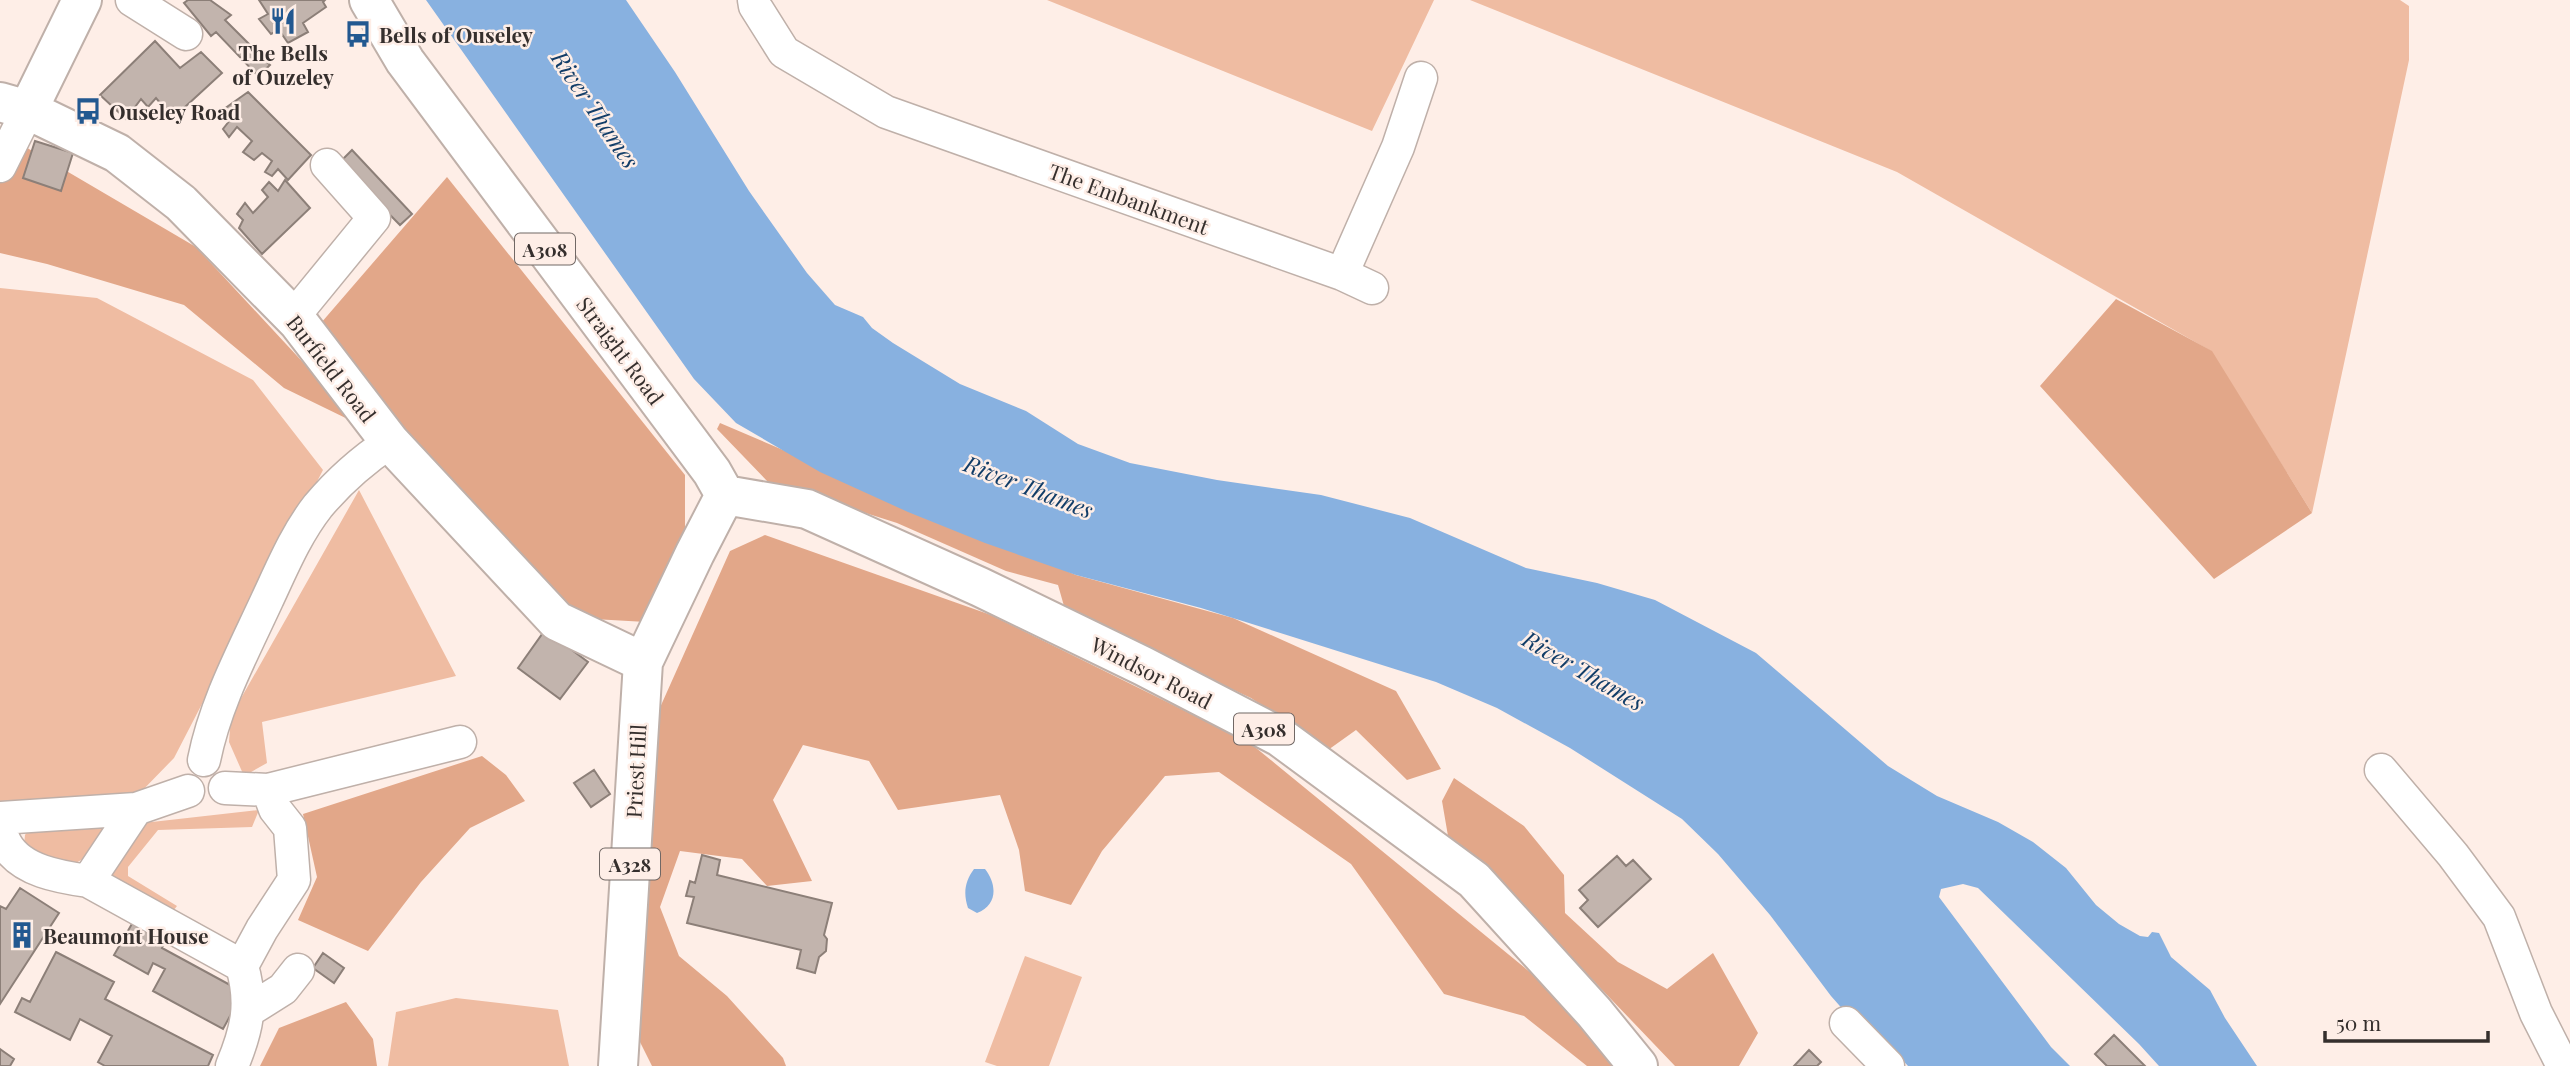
<svg xmlns="http://www.w3.org/2000/svg" width="2570" height="1066" viewBox="0 0 2570 1066" font-family="'Playfair Display',serif">
<style>
.green{fill:#efbca2}
.forest{fill:#e2a789}
.water{fill:#88b1e0}
.building{fill:#c2b4ad;stroke:#8c7f78;stroke-width:2}
.lines{fill:none;stroke-linecap:round;stroke-linejoin:round}
.minor-casing{stroke:#bfb0a9;stroke-width:35}
.major-casing{stroke:#bfb0a9;stroke-width:42}
.minor{stroke:#fff;stroke-width:32}
.major{stroke:#fff;stroke-width:38}
.labels{text-anchor:middle;dominant-baseline:central;stroke-width:5;stroke-linejoin:round;paint-order:stroke}
.shield{fill:#feeee7;stroke:#716865;stroke-width:2}
.shield-label{font-size:19px;font-weight:bold;fill:#352f2d}
.poi-label{font-size:21px;font-weight:bold;fill:#352f2d;stroke:#feeee7;text-anchor:start}
.street-label{font-size:21px;fill:#352f2d;stroke:#feeee7}
.water-label{font-size:23px;font-style:italic;fill:#123d68;stroke:#feeee7}
</style>
<rect width="100%" height="100%" fill="#feeee7"/>
<path class="green" d="M1047 0H1434L1372 131Z
M1470 0H2400L2409 6V60L2312 513 2211 351 1897 172Z
M0 288 97 298 253 380 323 470 174 758 137 796 0 803Z
M359 490 456 676 262 722 267 763 244 776 229 742 231 716Z
M259 810 252 827 158 830 128 867V876L177 906 166 920 106 881 143 823Z
M116 821C99 841 78 880 47 861 39 857 31 850 24 845L25 835 31 825Z
M1025 956 1082 977 1049 1066H997L985 1062Z
M456 998 558 1010 569 1066H388L396 1012Z"/>
<path class="forest" d="M0 132 196 247 362 426 284 388 184 305 47 264 0 253Z
M447 177 685 475V551L646 622 576 618 418 450 321 323Z
M2116 299 2212 351 2312 513 2214 579 2040 386Z
M720 423 1076 575 1233 618 1396 691 1441 769 1407 780 1356 730 1328 750 1251 698 1066 613 1058 585 1006 571 897 523 768 482 717 429Z
M765 535 991 615 1250 743 1536 977 1616 1066H1587L1524 1016 1444 994 1351 864 1219 772 1165 776 1102 851 1071 905 1025 891 1019 850 1000 795 898 810 869 761 803 745 773 800 812 881 767 886 742 859 680 851 660 907 679 956 727 996 783 1058 786 1066H652L639 1040 641 949 658 712 730 551Z
M482 756 506 775 525 801 470 828 421 882 368 951 298 920 317 877 303 814Z
M1454 778 1524 826 1564 875 1565 913 1618 962 1667 989 1713 953 1758 1033 1739 1066H1675L1543 928 1448 836 1442 801Z
M346 1002 373 1039 377 1066H260L279 1028Z"/>
<path class="water" d="M426 0H626L675 72 749 191 807 273 835 305 863 317 872 328 893 343 960 384 1026 411 1078 444 1130 463 1217 480 1321 495 1410 518 1526 568 1597 583 1655 600 1756 653 1888 766 1937 796 1998 822 2033 842 2066 868 2096 905 2119 924 2140 936 2148 937 2152 932 2159 933 2171 957 2210 990 2225 1018 2257 1066H2159L2139 1044 1978 888 1963 884 1941 889 1939 897 2051 1047 2070 1066H1908L1889 1045 1869 1039 1831 996 1770 915 1718 854 1682 819 1570 748 1497 708 1436 682 1201 608 1076 575 985 543 908 512 820 472 736 423 694 379Z
M974 869H985C997 884 998 905 977 913L968 908C963 893 965 881 974 869Z"/>
<path class="building" d="M188 0H210L231 15 225 20 270 65 258 76 216 32 211 36 184 3Z
M259 0H325L323 2 326 7 303 23 308 32 288 43 279 30 271 34 259 19 268 14Z
M155 41 180 68 201 52 222 73 173 118 156 98 148 107 141 99 126 119 100 95Z
M248 92 311 155 288 180 278 169 272 176 265 172 272 161 262 153 254 160 243 152 252 141 237 127 229 137 223 129 230 120 224 109Z
M35 141 73 153 61 191 23 178Z
M352 150 412 214 400 225 339 163Z
M285 180 310 208 262 254 239 228 243 220 237 214 245 203 253 213 268 197 262 190 269 182 278 191Z
M545 630 588 662 560 699 518 668Z
M594 770 610 794 591 807 574 783Z
M702 855 720 860 717 875 832 903 824 935 827 939 826 951 819 957 815 973 797 968 801 950 687 923 694 897 686 896 690 881 695 883Z
M1617 856 1626 866 1633 860 1651 879 1598 927 1580 908 1588 900 1579 890Z
M20 888 59 913 0 1004V906L6 909Z
M137 915 170 933 162 948 243 992 223 1029 153 991 165 969 153 963 148 974 114 955Z
M56 952 114 982 105 999 213 1055 208 1066H105L98 1062 112 1036 80 1019 70 1040 15 1012 22 998 30 1002Z
M323 953 344 968 334 983 313 968Z
M2114 1035 2145 1066H2107L2095 1054Z
M0 1049 14 1059 10 1066H0Z
M1809 1050 1821 1062 1817 1066H1794Z"/>
<g class="lines">
<defs>
<path id="minor" d="M132 0 186 34
M754 0 755 6 784 52 886 112 1342 274 1398 147 1421 78
M0 166 28 110
M1342 274 1372 288
M293 317 374 218 327 165
M204 760C215 704 243 652 267 600 282 568 296 534 318 506 339 481 363 460 390 442
M2381 770 2453 855 2499 917 2536 1013 2563 1066
M225 788 268 790 275 809 290 828 294 880 262 929 242 966C253 1004 247 1030 232 1066
M268 790 460 742
M0 818 136 809 188 791
M0 823C2 829 2 838 6 844 21 871 60 877 88 881L242 966
M88 881 136 809
M248 1011 283 989 298 970
M1846 1023 1888 1066"/>
<path id="major" d="M369 0 405 61 712 472 725 495
M0 102 28 110 117 153 181 203 298 322 390 442 557 621 643 662
M28 110 82 0
M725 495 807 509 980 587 1143 666 1280 737 1474 880 1594 1012 1638 1066
M618 1066 643 662 695 553 725 495"/>
</defs>
<use href="#minor" class="minor-casing"/>
<use href="#major" class="major-casing"/>
<use href="#minor" class="minor"/>
<use href="#major" class="major"/>
</g>
<defs>
<symbol id="restaurant-bare" viewBox="-9 -9 18 18"><path d="M-5-6h1v4h1v-4h1v4h1v-4h1v5L-1.5 .5V6h-2V.5L-5-1ZM5-6V6H3V1.5H1.5Q1.5-4 5-6Z" fill="#225890" stroke="#feeee7" stroke-width="2.5" paint-order="stroke"/></symbol>
<symbol id="bus-bare" viewBox="-9 -9 18 18"><path d="M-5-6H5V4H4V6H2V4H-2V6H-4V4H-5ZM-3.5-4V0h7V-4ZM-3.5 1.2v1.5H-2V1.2ZM2 1.2v1.5H3.5V1.2Z" fill="#225890" stroke="#feeee7" stroke-width="2.5" paint-order="stroke"/></symbol>
<symbol id="building-bare" viewBox="-9 -9 18 18"><path d="M-4-6H4V6H1V3H-1V6H-4ZM-2.5-4.3h1.7v1.8h-1.7ZM.8-4.3h1.7v1.8H.8ZM-2.5-1h1.7V.8h-1.7ZM.8-1h1.7V.8H.8Z" fill="#225890" stroke="#feeee7" stroke-width="2.5" paint-order="stroke"/></symbol>
</defs>
<g fill-rule="evenodd">
<use href="#restaurant-bare" x="264" y="2" width="38" height="38"/>
<use href="#bus-bare" x="339" y="15" width="38" height="38"/>
<use href="#bus-bare" x="69" y="92" width="38" height="38"/>
<use href="#building-bare" x="3" y="916" width="38" height="38"/>
</g>
<g class="labels">
<g class="shield">
<rect x="515" y="233.5" width="60" height="31" rx="5"/>
<rect x="1234" y="713.5" width="60" height="31" rx="5"/>
<rect x="600" y="848.5" width="60" height="31" rx="5"/>
</g>
<g class="shield-label">
<text x="545" y="249">A308</text>
<text x="1264" y="729">A308</text>
<text x="630" y="864">A328</text>
</g>
<g class="poi-label">
<text x="379" y="34">Bells of Ouseley</text>
<text x="283" y="52" text-anchor="middle">The Bells<tspan x="283" dy="24">of Ouzeley</tspan></text>
<text x="109" y="111">Ouseley Road</text>
<text x="43" y="935">Beaumont House</text>
</g>
<g class="street-label">
<text transform="translate(1129 198) rotate(20)">The Embankment</text>
<text transform="translate(621 350) rotate(53)">Straight Road</text>
<text transform="translate(332 368) rotate(52)">Burfield Road</text>
<text transform="translate(1152 672) rotate(27)">Windsor Road</text>
<text transform="translate(635 771) rotate(-87)">Priest Hill</text>
</g>
<g class="water-label">
<text transform="translate(596 109) rotate(56)">River Thames</text>
<text transform="translate(1029 486) rotate(21)">River Thames</text>
<text transform="translate(1584 670) rotate(30)">River Thames</text>
</g>
</g>
<path d="M2325 1031v10h163v-10" fill="none" stroke="#352f2d" stroke-width="3.5"/>
<text x="2336" y="1031" font-size="21" fill="#352f2d" stroke="#feeee7" stroke-width="5" paint-order="stroke">50 m</text>
</svg>
